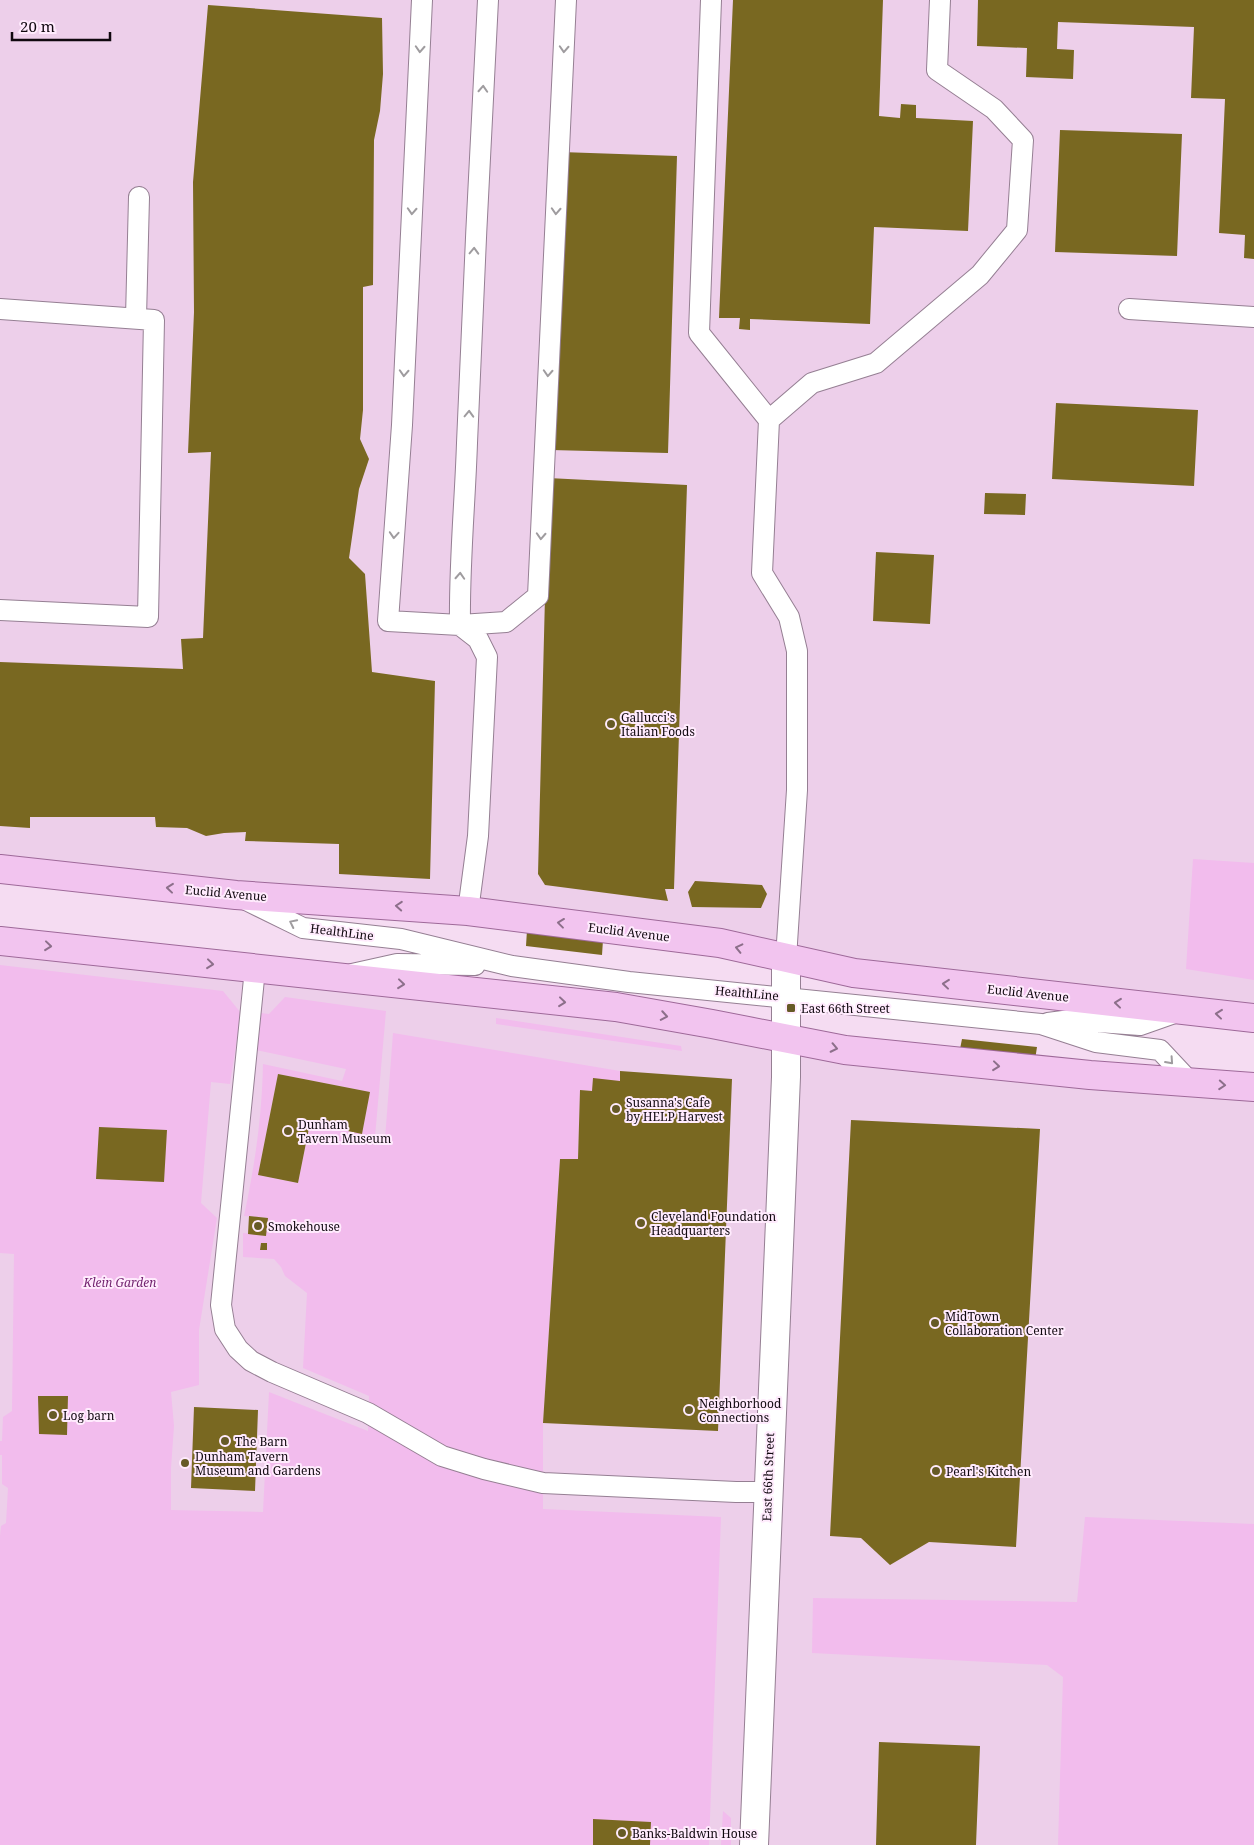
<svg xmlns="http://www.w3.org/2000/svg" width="1254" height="1845" viewBox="0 0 1254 1845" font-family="'Noto Serif',serif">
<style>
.built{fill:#edcfea}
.green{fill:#f2bced;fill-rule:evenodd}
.building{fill:#796821}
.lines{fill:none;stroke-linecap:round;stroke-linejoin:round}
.lane-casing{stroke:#957f93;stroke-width:22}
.street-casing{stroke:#957f93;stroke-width:30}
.primary-casing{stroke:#9e6999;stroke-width:30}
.lane{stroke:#fff;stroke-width:20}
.street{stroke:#fff;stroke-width:28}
.primary{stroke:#f2c4ef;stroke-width:28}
.oneway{stroke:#9f9c9f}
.oneway2{stroke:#8c6f8a}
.poi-dot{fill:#665a26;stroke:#ffebfd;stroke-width:2}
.labels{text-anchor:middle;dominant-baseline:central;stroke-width:4;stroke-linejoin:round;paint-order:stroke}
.poi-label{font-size:12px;fill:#10080f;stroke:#ffebfd;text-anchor:start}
.street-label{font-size:12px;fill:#10080f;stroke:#ffebfd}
.park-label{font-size:12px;font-style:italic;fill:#742571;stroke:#ffebfd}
</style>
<rect width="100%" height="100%" fill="#f5dcf2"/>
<path class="built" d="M0 0H1254V1017L786 958 0 869Z
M0 941 1254 1087V1845H0Z"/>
<path class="green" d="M1193 859 1254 863V980L1186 969Z
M0 965 223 991 241 1013 230 1084 211 1082 201 1203 217 1218 199 1330V1385L171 1392 174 1426 171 1468V1510L263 1512 269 1392 368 1431 369 1396 303 1368 307 1293 285 1276 281 1267 274 1259 243 1257V1233L266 1235 268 1218 244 1216C255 1165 262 1116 263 1064L342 1081 346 1069 256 1050 261 1013 269 1014 285 997 386 1011 375 1137 385 1139 393 1033 620 1071V1081L592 1091 580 1090 578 1159H560L543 1423V1509L721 1517 709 1845H0V1536L1 1526 6 1523 8 1488 2 1484V1455H0V1441H2L3 1417 12 1411 14 1254 0 1253ZM278 1074 370 1092 362 1134 310 1123 298 1183 258 1175Z
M496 1018 681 1046 682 1051 496 1024Z
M1085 1517 1254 1524V1845H1058L1063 1677 1047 1665 812 1653 813 1598 1077 1602Z
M723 1811 731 1818V1845H721Z"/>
<path class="building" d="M733 0H883L879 116 900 118 901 104 916 105V118L973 121 968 231 874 227 870 324 750 319V330L739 329 740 318H719Z
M978 0H1254V259L1244 258 1245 235 1219 233 1225 99 1191 98 1194 27 1058 22 1057 49 1074 50 1073 79 1026 77 1027 48 977 46Z
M208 5 382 18 383 74 380 111 374 140 373 285 363 287V410L360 439 369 459 359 489 349 558 365 574 372 672 435 681 430 879 339 874V844L245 841 246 832 224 833 206 836 187 828 156 827 155 817H30V828L0 826V662L183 669 181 639 203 638 211 452 188 453 194 312 193 182Z
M1060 130 1182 134 1177 256 1055 252Z
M561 152 677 156 668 453 551 450Z
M1056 403 1198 410 1194 486 1052 479Z
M548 478 687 485 674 889H665L668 901 545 885 538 874Z
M985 493 1026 494 1025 515 984 514Z
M876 552 934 555 930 624 873 621Z
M695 881 762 885 767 894 761 908 692 907 688 892Z
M527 930 603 940 602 955 526 946Z
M962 1039 1037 1047 1035 1060 960 1049Z
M620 1071 732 1079 718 1431 543 1423 560 1159H578L580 1090 592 1091 593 1078 620 1081Z
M278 1074 370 1092 362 1134 310 1123 298 1183 258 1175Z
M851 1120 1040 1129 1016 1547 929 1542 890 1565 861 1538 830 1536Z
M99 1127 167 1130 164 1182 96 1179Z
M249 1216 268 1218 266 1236 248 1234Z
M261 1243H267V1250H260Z
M38 1396H68L67 1435 39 1434Z
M194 1407 258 1410 255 1491 191 1488Z
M879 1742 980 1746 976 1845H876Z
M593 1819 651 1822 650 1845H593Z"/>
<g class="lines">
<defs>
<path id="lane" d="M422 0 402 425 388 621 460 625 506 622 538 596 566 0
M711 0 699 333 769 420 762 573 789 617 797 651V790L786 958
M0 309 154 320 148 617 0 610
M1129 309 1254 317
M136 318 139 197
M769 420 812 383 876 363 980 275 1017 230 1023 140 994 109 937 70 940 0
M460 625C459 564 465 504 467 443 473 295 480 148 488 0
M460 625 478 639 487 657 478 836 468 911
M244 899 303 928 401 939 512 966 629 982 1041 1024 1096 1042 1160 1050 1190 1082
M255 969 221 1305 225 1329 238 1349 251 1361 272 1372 368 1413 442 1456 484 1469 543 1483 736 1492H767
M352 974 397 964 475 965
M1048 1023 1071 1020 1140 1025 1177 1012"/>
<path id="street" d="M754 1845 786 1077V958"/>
<path id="primary" d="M0 869 236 895 468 911 720 943 854 973 1254 1018
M0 941 616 1007 712 1024 845 1050 1090 1075 1254 1087"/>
</defs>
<use href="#lane" class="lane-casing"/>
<use href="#street" class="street-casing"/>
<use href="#primary" class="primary-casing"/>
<use href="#lane" class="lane"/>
<use href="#street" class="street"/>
<use href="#primary" class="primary"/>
</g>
<defs><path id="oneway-chevron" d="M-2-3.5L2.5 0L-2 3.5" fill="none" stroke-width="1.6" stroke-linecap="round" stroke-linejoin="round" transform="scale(1.25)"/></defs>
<g class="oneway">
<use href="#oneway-chevron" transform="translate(420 49) rotate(93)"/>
<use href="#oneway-chevron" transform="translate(564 49) rotate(93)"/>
<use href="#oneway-chevron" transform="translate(483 89) rotate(-87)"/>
<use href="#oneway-chevron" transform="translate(412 211) rotate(93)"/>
<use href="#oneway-chevron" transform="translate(556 211) rotate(93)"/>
<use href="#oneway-chevron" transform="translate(474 251) rotate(-88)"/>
<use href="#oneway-chevron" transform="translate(404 373) rotate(93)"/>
<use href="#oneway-chevron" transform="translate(548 373) rotate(93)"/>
<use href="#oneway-chevron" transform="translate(469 414) rotate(-88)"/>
<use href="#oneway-chevron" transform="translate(394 535) rotate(94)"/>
<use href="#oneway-chevron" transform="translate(541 536) rotate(93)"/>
<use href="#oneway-chevron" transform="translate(460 576) rotate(-87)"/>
<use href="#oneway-chevron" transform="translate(293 923) rotate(-154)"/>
<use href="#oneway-chevron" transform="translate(1170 1061) rotate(48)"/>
</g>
<g class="oneway2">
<use href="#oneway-chevron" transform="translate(170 888) rotate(-174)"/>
<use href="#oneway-chevron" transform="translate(399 906) rotate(-176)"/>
<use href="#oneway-chevron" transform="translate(561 923) rotate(-173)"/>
<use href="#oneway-chevron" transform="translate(48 946) rotate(6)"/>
<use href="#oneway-chevron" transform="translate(739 948) rotate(-167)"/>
<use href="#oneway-chevron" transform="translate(210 964) rotate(6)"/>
<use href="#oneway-chevron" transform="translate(401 984) rotate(6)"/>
<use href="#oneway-chevron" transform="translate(946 984) rotate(-174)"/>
<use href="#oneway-chevron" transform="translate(562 1002) rotate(6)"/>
<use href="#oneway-chevron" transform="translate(1118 1003) rotate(-174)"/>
<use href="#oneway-chevron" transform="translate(1219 1014) rotate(-174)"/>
<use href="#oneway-chevron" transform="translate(664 1016) rotate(10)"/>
<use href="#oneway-chevron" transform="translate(834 1048) rotate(12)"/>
<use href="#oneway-chevron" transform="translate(996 1066) rotate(6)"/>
<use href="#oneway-chevron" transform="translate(1222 1085) rotate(4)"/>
</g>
<g class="poi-dot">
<circle cx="611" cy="724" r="5"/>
<rect x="786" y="1003" width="10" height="10" rx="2.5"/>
<circle cx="616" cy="1109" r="5"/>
<circle cx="288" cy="1131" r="5"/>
<circle cx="641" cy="1223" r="5"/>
<circle cx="258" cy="1226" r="5"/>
<circle cx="935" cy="1323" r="5"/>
<circle cx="689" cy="1410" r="5"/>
<circle cx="53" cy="1415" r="5"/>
<circle cx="225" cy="1441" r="5"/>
<circle cx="185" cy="1463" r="5"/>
<circle cx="936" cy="1471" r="5"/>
<circle cx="622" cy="1833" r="5"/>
</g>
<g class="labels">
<g class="poi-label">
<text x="621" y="717">Gallucci's<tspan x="621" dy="14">Italian Foods</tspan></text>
<text x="801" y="1008">East 66th Street</text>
<text x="626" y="1102">Susanna's Cafe<tspan x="626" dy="14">by HELP Harvest</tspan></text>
<text x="298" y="1124">Dunham<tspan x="298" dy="14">Tavern Museum</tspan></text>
<text x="651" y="1216">Cleveland Foundation<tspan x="651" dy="14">Headquarters</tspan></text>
<text x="268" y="1226">Smokehouse</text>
<text x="945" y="1316">MidTown<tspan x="945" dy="14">Collaboration Center</tspan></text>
<text x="699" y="1403">Neighborhood<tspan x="699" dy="14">Connections</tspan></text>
<text x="63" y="1415">Log barn</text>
<text x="235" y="1441">The Barn</text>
<text x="195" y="1456">Dunham Tavern<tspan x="195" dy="14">Museum and Gardens</tspan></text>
<text x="946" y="1471">Pearl's Kitchen</text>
<text x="632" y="1833">Banks-Baldwin House</text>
</g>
<g class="street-label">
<text transform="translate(226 893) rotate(5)">Euclid Avenue</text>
<text transform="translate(342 932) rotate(7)">HealthLine</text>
<text transform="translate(629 932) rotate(7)">Euclid Avenue</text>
<text transform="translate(747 993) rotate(5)">HealthLine</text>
<text transform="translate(1028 993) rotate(6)">Euclid Avenue</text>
<text transform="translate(768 1477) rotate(-88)">East 66th Street</text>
</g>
<g class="park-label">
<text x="120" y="1282">Klein Garden</text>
</g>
</g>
<path d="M12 32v8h98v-8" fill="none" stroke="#10080f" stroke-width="2.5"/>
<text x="20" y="32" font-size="15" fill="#10080f" stroke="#ffebfd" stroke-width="4" paint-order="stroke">20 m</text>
</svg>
